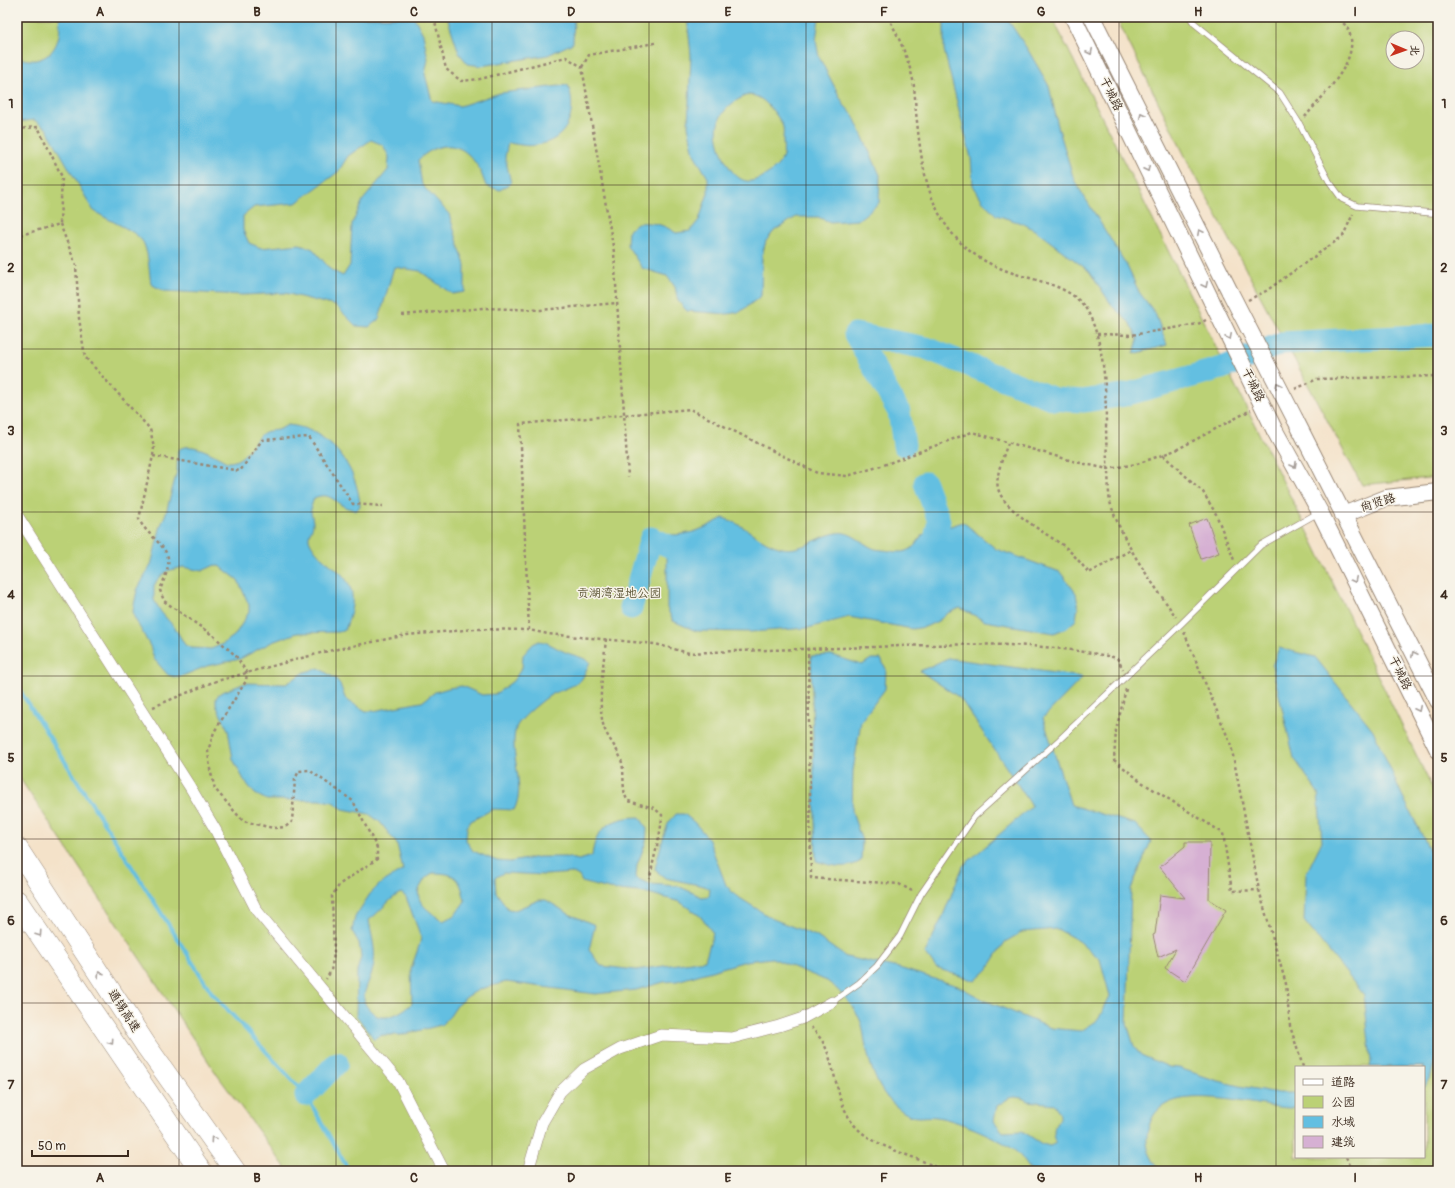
<svg xmlns="http://www.w3.org/2000/svg" width="1455" height="1188" viewBox="0 0 1455 1188" font-family="Pangolin,'LXGW WenKai TC',sans-serif">
<style>
.green{fill:#bbd176;stroke:#7b7e4a;fill-rule:evenodd}
.water{fill:#63bfe1;stroke:#4f7480;fill-rule:evenodd}
.lines{fill:none;stroke-linecap:round;stroke-linejoin:round}
.stream{stroke:#63bfe1;stroke-width:4}
.river{stroke:#63bfe1;stroke-width:23}
.building{fill:#d6b0d3}
.lane-casing{stroke:#988674;stroke-width:7}
.street-casing{stroke:#988674;stroke-width:12}
.secondary-casing{stroke:#988674;stroke-width:18}
.highway-casing{stroke:#988674;stroke-width:22}
.path{stroke:#988674;stroke-width:2.5;stroke-dasharray:3 3;stroke-linecap:butt}
.lane{stroke:#fff;stroke-width:5.5}
.street{stroke:#fff;stroke-width:11}
.secondary{stroke:#fff;stroke-width:16}
.highway{stroke:#fff;stroke-width:21}
.secondary-bridge-casing{stroke:#988674;stroke-width:18;stroke-linecap:butt}
.secondary-bridge{stroke:#fff;stroke-width:16}
.oneway{stroke:#a79f9a}
.grid{fill:none;stroke:#3b2a1e;stroke-width:1;stroke-opacity:0.55}
.labels{text-anchor:middle;dominant-baseline:central;stroke-width:3;stroke-linejoin:round;paint-order:stroke}
.street-label{font-size:12px;fill:#3b2a1e;stroke:#f7f3e8}
.park-label{font-size:12px;fill:#5b5434;stroke:#f7f3e8}
.neatline{fill:none;stroke:#3b2a1e;stroke-width:1.5}
.grid-label{font-size:13px;text-anchor:middle;font-weight:bold;fill:#3b2a1e}
</style>
<rect width="100%" height="100%" fill="#f7f3e8"/>
<filter id="ink" filterUnits="userSpaceOnUse"><feTurbulence type="fractalNoise" baseFrequency=".025" numOctaves="2"/><feDisplacementMap in="SourceGraphic" scale="8" xChannelSelector="R" yChannelSelector="G"/><feConvolveMatrix kernelMatrix="1 2 1 2 8 2 1 2 1" color-interpolation-filters="sRGB"/></filter>
<filter id="wash" filterUnits="userSpaceOnUse"><feTurbulence type="fractalNoise" baseFrequency=".012" numOctaves="4" result="noise"/><feDisplacementMap in="SourceGraphic" scale="16" xChannelSelector="R" yChannelSelector="G"/><feGaussianBlur stdDeviation="0.9" result="paint"/><feColorMatrix in="noise" values="0 0 0 0 0 0 0 0 0 0 0 0 0 0 0 0 0 1.4 0 .05"/><feComposite in="paint" operator="in"/></filter>
<g filter="url(#wash)">
<rect width="100%" height="100%" fill="#f4e2c9"/>
<path class="green" d="M17 17H1052L1315 546 1438 800V1171H288L218 1076 17 774ZM1296 1067H1424V1157H1296Z
M1116 17H1438V477L1362 485 1187 160ZM1393 38H1417V62H1393Z"/>
<path class="water" d="M59 17H414L423 34 428 59 425 74 432 101 460 106 500 93 568 85C578 112 568 141 536 145 527 147 517 144 508 143L505 157 511 183 500 190 486 186C483 178 480 168 474 161 458 139 436 143 418 160L422 185 449 214 465 265V292L452 294 420 271 394 267 379 319 369 327 356 326 336 306 285 293 243 295 163 291 151 284C149 272 149 256 144 244 138 230 107 221 93 210L46 128 34 120 17 122V58C23 59 31 61 36 60 57 56 62 34 59 17ZM371 140 383 145 389 157 388 170 363 200 352 224 350 265 343 276 331 270 313 249 300 244 261 248 249 243 243 230V216L254 207 296 203 338 172 348 156Z
M447 17H574L573 43 548 55 481 66 468 64 459 53Z
M687 17H819L816 41 819 57 844 105 853 115 880 175 879 203 858 220 830 222 818 217H796L774 231 766 241 762 255 761 296 740 312 728 314 687 311 678 301 675 287 667 276 642 268 627 245 628 231 637 223C653 222 663 224 676 233L690 231 699 220 708 193V178L694 154 688 126 691 55ZM747 95C752 95 757 96 761 99 767 102 782 121 783 127 784 131 783 136 783 140 783 145 784 150 783 155 781 167 763 179 751 181 731 185 713 140 718 124 722 109 734 101 747 95Z
M944 17H1006L1028 50 1049 86 1058 126 1074 180 1127 266 1139 292 1155 313 1167 345 1134 354 1138 339 1129 322 1113 307 1089 271 1036 231 1024 224 996 215 982 200 973 185 971 158 944 50Z
M288 425C328 428 358 467 360 506L356 511C352 509 346 508 343 506 332 499 328 492 314 498 309 512 311 509 313 522 314 529 306 534 310 542 315 552 322 558 331 565 357 584 356 601 345 630L339 632 297 633 272 642 240 659 207 666 182 676 175 677 168 675 154 659 150 646 134 617 133 610 137 590 151 565 161 525 166 513 177 471 178 450C191 440 214 455 227 462 244 463 251 444 262 434 267 430 272 431 277 430 281 429 285 426 288 425ZM215 565 221 567 238 580 249 605V612L235 635 223 644 211 649 191 648 185 645 175 628 161 612 154 600V586L157 580 167 571 183 567 202 571Z
M723 518C745 524 760 543 782 548 803 552 817 536 837 533 851 530 863 545 875 549 880 550 886 550 890 551 908 554 913 550 922 535L963 522 996 549 1060 572 1076 593 1078 606 1076 620 1067 628 1054 633 985 621 960 608 948 613 938 621 925 627 912 629 849 617 808 628 750 632 696 631 673 621 667 608V535C692 535 701 530 723 518Z
M539 641C548 642 554 647 563 651 573 656 579 655 590 662 587 668 584 677 580 681 571 688 559 690 549 696 542 701 518 720 516 728 508 754 527 785 514 810L493 809 471 821 467 827 466 840 473 851 497 861 510 862 538 857H566L579 860 592 856C595 828 612 817 640 817L647 829 646 842 637 865 636 878 649 884 678 886 702 897 709 896 710 889 704 886 665 878 655 870C655 865 666 828 668 824 670 820 674 817 676 814H684L694 822 708 838 726 885 735 895 773 919 816 936 846 957 899 968 958 986 984 1000 1051 1028 1081 1031 1098 1020 1110 996 1100 959 1079 941 1057 929 1022 932 1005 942 988 969 975 981 936 968 925 953 942 918 963 866 1032 806 960 698 920 671 948 658 1083 677 1043 718 1071 805 1135 824 1151 841 1131 889 1127 1024 1134 1046 1141 1055 1169 1067 1179 1068 1215 1080 1239 1086 1279 1093H1296V1108C1259 1110 1167 1075 1150 1123 1143 1143 1148 1154 1160 1171H1031C1026 1164 1021 1155 1014 1150 999 1138 961 1122 942 1118 921 1113 917 1124 897 1107 878 1092 871 1069 866 1046 864 1039 864 1032 862 1025 857 1009 840 990 827 981L772 958 746 961 677 981 664 982 636 990 595 994 506 982 480 989 468 996 458 1004 450 1016 441 1025 402 1035H382L374 1039 356 1015 357 971 361 957 359 943 352 931 355 917 370 894 380 884 403 870 397 844 380 822 369 814 343 809 333 802 320 800H267L255 794 244 780 233 759 228 730 216 705V698L220 693 245 683 286 684 305 672 319 668 336 679 340 684 345 698 350 702 366 711H373L422 702 435 692 449 688 462 686 482 695 496 694 513 681 522 668 523 655 533 644ZM433 873C457 873 460 878 465 901L455 915 443 921C431 912 410 901 422 884 425 878 427 876 433 873ZM503 873 545 875 573 873 579 876 582 882 609 889 648 893 680 902 700 916 713 933 705 960 636 970 601 966 589 950 595 925 569 914 546 900H539L515 910 508 909 496 892 495 878ZM401 893 406 897 421 937 420 943 411 969 412 1004C401 1012 383 1025 371 1011 367 1007 364 1004 364 998 364 989 373 974 374 963 376 949 371 934 369 920 379 913 392 896 401 893ZM1015 1097 1022 1098 1028 1101 1054 1104C1066 1122 1057 1116 1054 1130 1054 1133 1055 1139 1056 1143L1050 1146 1042 1144 1022 1131 1003 1132 994 1121 997 1106 1009 1098Z
M1279 648 1315 657 1373 730 1402 795 1433 857 1438 858V1049L1430 1079 1424 1088V1067H1370L1371 1062 1364 995 1304 921 1306 874 1322 841 1318 793 1294 758 1272 666Z
M832 655 862 665 871 659H881L886 669 885 689 861 721 853 771 852 812 862 841 861 861C846 870 832 866 816 861L811 656Z"/>
<g class="lines">
<path class="stream" d="M17 686 212 993 306 1095 349 1171"/>
<path class="river" d="M904 445 899 412 855 334 926 348 1054 399 1083 401 1124 395 1222 368 1282 343 1438 335
M925 483 939 521 931 558H929
M631 608 651 538 696 558
M306 1095 337 1063"/>
</g>
<g id="blocks">
<path class="building" d="M1207 518 1219 553 1201 559 1189 525Z
M1185 842H1210L1209 899 1226 910 1185 981 1165 968 1176 949 1158 957 1153 935 1155 934 1160 895 1185 898 1160 867 1185 846Z"/>
</g>
</g>
<g filter="url(#ink)">
<use href="#blocks" fill-opacity="0" stroke="#988674" stroke-width="1"/>
<g class="lines">
<defs>
<path id="lane" d="M1190 17 1194 23 1280 93 1299 123 1329 181 1342 199 1357 206 1432 213 1438 211
M832 1002 859 983 877 966 900 936 921 894 974 817 1059 740 1181 624 1261 545 1318 513"/>
<path id="street" d="M17 515 190 787 215 829 257 911 398 1081 444 1171
M528 1171 542 1123 560 1092 584 1069 620 1049 661 1035 732 1038 779 1026 803 1018 832 1002"/>
<path id="secondary" d="M1073 17 1212 302
M1092 17 1230 292
M1295 419 1438 701
M1275 431 1320 512 1438 750
M1343 515 1386 498 1438 492"/>
<path id="highway" d="M17 848 147 1047 235 1171
M17 901 201 1171"/>
</defs>
<use href="#lane" class="lane-casing"/>
<use href="#street" class="street-casing"/>
<use href="#secondary" class="secondary-casing"/>
<use href="#highway" class="highway-casing"/>
<path class="path" d="M434 17 446 69 461 81 480 79 566 57 582 67 614 252 628 477
M888 17C899 37 908 58 913 80 915 91 915 102 916 112 921 159 925 207 960 242 971 254 987 263 1002 269 1030 281 1074 283 1089 314 1112 363 1103 420 1108 473 1109 483 1108 496 1111 505 1124 546 1152 582 1176 617
M582 67 589 55 655 43
M1305 117C1325 92 1376 47 1337 17
M17 129 38 127 62 177 60 224 17 236
M60 224 76 265 79 318 85 357 150 429 154 447 153 456 139 519C145 535 172 547 168 565 167 574 163 582 160 590L164 601 215 637 236 656 247 673 246 681 214 732 208 751 210 769 215 789 243 821 273 828 285 827 292 822 295 779 299 771 309 770 353 801 377 848V859L340 884 332 896 334 953 331 971 326 979
M1248 300 1266 291 1343 236 1353 214
M402 315 484 308 541 310 616 303
M1097 334 1132 335 1198 324 1206 320
M1295 389 1317 379 1438 376
M1008 443C1004 454 995 476 998 488 1002 509 1047 534 1064 546 1073 553 1081 564 1089 573L1131 550
M1163 455 1203 492 1216 514 1234 560
M153 456 240 471 262 440 309 437 353 504 383 506
M529 630 520 424 690 409 817 473 847 476 881 466 972 432 1076 462 1108 469 1137 464 1176 450 1251 410
M1184 632 1231 745 1259 890 1286 984 1290 1026 1303 1067
M606 639C604 662 596 709 605 730 610 742 619 750 622 763 625 775 621 791 628 801L654 808 662 815C661 837 653 857 650 879
M808 648 811 878 899 884 914 892
M1126 689 1116 730 1114 760 1143 783 1223 833 1232 891 1259 890
M153 707 213 682 328 651 407 635 476 629 529 630 548 634 655 644 689 653C750 650 812 649 873 647 955 644 1036 640 1117 658L1123 669
M811 1027C815 1032 821 1038 824 1044 837 1070 836 1108 858 1129 878 1149 918 1156 943 1171
M1346 1157 1353 1171"/>
<use href="#lane" class="lane"/>
<use href="#street" class="street"/>
<use href="#secondary" class="secondary"/>
<use href="#highway" class="highway"/>
<defs>
<path id="secondary-bridge" d="M1230 292 1295 419
M1212 302 1275 431"/>
</defs>
<use href="#secondary-bridge" class="secondary-bridge-casing"/>
<use href="#secondary-bridge" class="secondary-bridge"/>
</g>
<defs><path id="oneway-chevron" d="M-2-3.5L2.5 0L-2 3.5" fill="none" stroke-width="1.6" stroke-linecap="round" stroke-linejoin="round"/></defs>
<g class="oneway">
<use href="#oneway-chevron" transform="translate(1090 52) rotate(64)"/>
<use href="#oneway-chevron" transform="translate(1142 115) rotate(-117)"/>
<use href="#oneway-chevron" transform="translate(1147 169) rotate(64)"/>
<use href="#oneway-chevron" transform="translate(1200 232) rotate(-117)"/>
<use href="#oneway-chevron" transform="translate(1205 285) rotate(64)"/>
<use href="#oneway-chevron" transform="translate(1229 337) rotate(64)"/>
<use href="#oneway-chevron" transform="translate(1278 385) rotate(-117)"/>
<use href="#oneway-chevron" transform="translate(1294 465) rotate(61)"/>
<use href="#oneway-chevron" transform="translate(1354 580) rotate(64)"/>
<use href="#oneway-chevron" transform="translate(1414 654) rotate(-117)"/>
<use href="#oneway-chevron" transform="translate(1418 709) rotate(64)"/>
<use href="#oneway-chevron" transform="translate(39 934) rotate(56)"/>
<use href="#oneway-chevron" transform="translate(100 974) rotate(-123)"/>
<use href="#oneway-chevron" transform="translate(111 1042) rotate(55)"/>
<use href="#oneway-chevron" transform="translate(213 1139) rotate(-125)"/>
</g>
</g>
<path class="grid" d="M179 17V1171M336 17V1171M492 17V1171M649 17V1171M806 17V1171M963 17V1171M1119 17V1171M1276 17V1171M17 185H1438M17 349H1438M17 512H1438M17 676H1438M17 839H1438M17 1003H1438"/>
<g class="labels">
<g class="street-label">
<text transform="translate(1111 94) rotate(64)">干城路</text>
<text transform="translate(1253 385) rotate(64)">干城路</text>
<text transform="translate(1378 503) rotate(-17)">尚贤路</text>
<text transform="translate(1400 673) rotate(64)">干城路</text>
<text transform="translate(124 1011) rotate(57)">通锡高速</text>
</g>
<g class="park-label">
<text x="619" y="593">贡湖湾湿地公园</text>
</g>
</g>
<rect width="1455" height="1188" fill="none" stroke="#f7f3e8" stroke-width="44"/>
<rect x="1295" y="1066" width="130" height="92" fill="#f7f3e8" stroke="#aca397"/>
<rect x="1303" y="1079" width="20" height="6" fill="#ffffff" stroke="#aca397"/>
<text x="1331" y="1086" font-size="12" fill="#3b2a1e">道路</text>
<rect x="1303" y="1096" width="20" height="12" fill="#bbd176" stroke="#aca397"/>
<text x="1331" y="1106" font-size="12" fill="#3b2a1e">公园</text>
<rect x="1303" y="1116" width="20" height="12" fill="#63bfe1" stroke="#aca397"/>
<text x="1331" y="1126" font-size="12" fill="#3b2a1e">水域</text>
<rect x="1303" y="1136" width="20" height="12" fill="#d6b0d3" stroke="#aca397"/>
<text x="1331" y="1146" font-size="12" fill="#3b2a1e">建筑</text>
<g transform="translate(1405 50) rotate(92)"><circle r="19" fill="#f7f3e8" stroke="#aca397"/>
<path d="M0-3L7 15L0 10L-7 15Z" fill="#c8321e"/>
<text y="-6" font-size="11" font-weight="bold" text-anchor="middle" fill="#3b2a1e">北</text>
</g>
<path d="M32 1150v6h96v-6" fill="none" stroke="#3b2a1e" stroke-width="2"/>
<text x="38" y="1150" font-size="12" fill="#3b2a1e" stroke="#f7f3e8" stroke-width="3" paint-order="stroke">50 m</text>
<rect x="22" y="22" width="1411" height="1144" class="neatline"/>
<g class="grid-label">
<text x="100" y="16">A</text>
<text x="257" y="16">B</text>
<text x="414" y="16">C</text>
<text x="571" y="16">D</text>
<text x="728" y="16">E</text>
<text x="884" y="16">F</text>
<text x="1041" y="16">G</text>
<text x="1198" y="16">H</text>
<text x="1355" y="16">I</text>
<text x="11" y="108">1</text>
<text x="1444" y="108">1</text>
<text x="11" y="272">2</text>
<text x="1444" y="272">2</text>
<text x="11" y="435">3</text>
<text x="1444" y="435">3</text>
<text x="11" y="599">4</text>
<text x="1444" y="599">4</text>
<text x="11" y="762">5</text>
<text x="1444" y="762">5</text>
<text x="11" y="925">6</text>
<text x="1444" y="925">6</text>
<text x="11" y="1089">7</text>
<text x="1444" y="1089">7</text>
<text x="100" y="1182">A</text>
<text x="257" y="1182">B</text>
<text x="414" y="1182">C</text>
<text x="571" y="1182">D</text>
<text x="728" y="1182">E</text>
<text x="884" y="1182">F</text>
<text x="1041" y="1182">G</text>
<text x="1198" y="1182">H</text>
<text x="1355" y="1182">I</text>
</g>
</svg>
